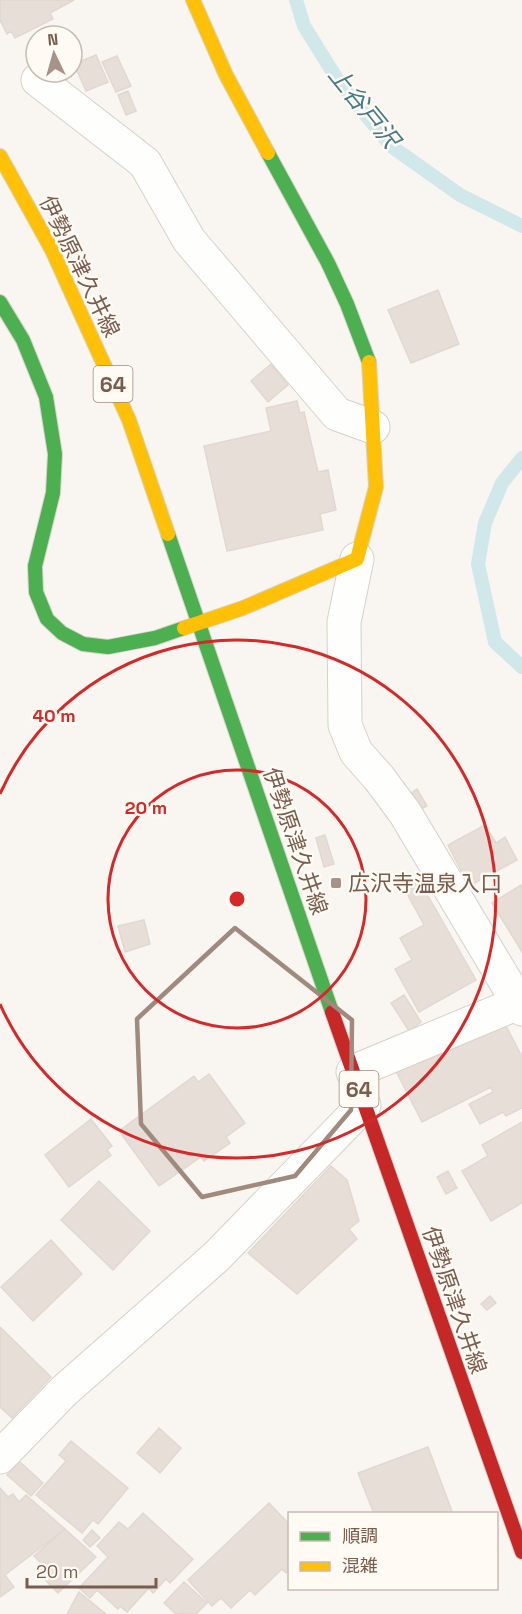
<svg xmlns="http://www.w3.org/2000/svg" width="522" height="1614" viewBox="0 0 522 1614" font-family="'Space Grotesk','Noto Sans JP',sans-serif">
<style>
.lines{fill:none;stroke-linecap:round;stroke-linejoin:round}
.stream{stroke:#d0e8ea;stroke-width:14}
.building{fill:#e6ded7;stroke:#e2d8d2;stroke-width:1.5}
.street-casing{stroke:#d7d1cb;stroke-width:35}
.fast-casing{stroke:#d9d2cb;stroke-width:16}
.slow-casing{stroke:#d9d2cb;stroke-width:16}
.jam-casing{stroke:#d9d2cb;stroke-width:16}
.street{stroke:#fefefd;stroke-width:33}
.fast{stroke:#4caf50;stroke-width:14}
.slow{stroke:#ffc107;stroke-width:14}
.jam{stroke:#c62828;stroke-width:14}
.marked{fill:none;stroke:#9f8a7d;stroke-width:4.5;stroke-linejoin:round}
.ring{fill:none;stroke:#d62828;stroke-width:3}
.poi-dot{fill:#a69286;stroke:#fffaf3;stroke-width:2}
.labels{text-anchor:middle;dominant-baseline:central;stroke-width:5;stroke-linejoin:round;paint-order:stroke}
.shield{fill:#fffaf3;stroke:#a28b7f;stroke-width:1.5}
.shield-label{font-size:21px;font-weight:bold;fill:#7a5c4d}
.street-label{font-size:22px;fill:#7a5c4d;stroke:#fffaf3}
.poi-label{font-size:22px;fill:#7a5c4d;stroke:#fffaf3;text-anchor:start}
.water-label{font-size:24px;font-style:italic;fill:#437c86;stroke:#fffaf3}
.centre{fill:#d62828;stroke:#fffaf3;stroke-width:3}
.ring-label{font-size:18px;text-anchor:middle;font-weight:bold;fill:#d62828;stroke:#fffaf3;stroke-width:5;stroke-linejoin:round;paint-order:stroke}
</style>
<rect width="100%" height="100%" fill="#f9f5f0"/>
<g class="lines">
<path class="stream" d="M296 0 304 26 339 82 391 146 460 195 522 226
M522 458 502 483 485 523 478 564 495 642 522 667"/>
</g>
<path class="building" d="M0 0H74L50 13 53 19 15 38 11 31 7 34 1 22H0Z
M96 55 108 82 86 91 74 64Z
M117 56 131 86 116 92 102 62Z
M128 91 136 111 126 115 118 95Z
M438 290 459 344 411 363 388 310Z
M271 364 288 385 268 402 251 381Z
M297 401 300 413 304 412 318 472 328 470 336 510 320 514 323 530 227 551 204 446 271 431 266 408Z
M417 789 427 806 419 810 410 794Z
M485 825 496 843 505 837 517 860 469 886 448 845Z
M325 835 334 864 324 867 316 838Z
M419 880 476 980 419 1012 395 969 412 960 400 938 424 925 404 888Z
M521 885 522 887V952L492 903Z
M144 920 150 944 125 952 118 926Z
M404 995 421 1022 409 1031 391 1003Z
M502 1018 522 1057V1108L506 1116 503 1112 480 1124 469 1104 493 1092 491 1087 422 1122 396 1071Z
M209 1074 245 1123 226 1137 230 1143 204 1161 201 1157 159 1186 119 1131 194 1076 198 1082Z
M91 1119 112 1146 107 1150 111 1155 69 1187 45 1155Z
M522 1122V1203L491 1221 462 1171 488 1156 482 1145Z
M331 1166 347 1180 359 1221 349 1229 357 1239 297 1294 248 1253Z
M448 1171 457 1188 446 1194 437 1177Z
M99 1181 150 1231 113 1270 61 1220Z
M51 1240 82 1274 33 1321 1 1287Z
M490 1296 496 1303 487 1310 481 1304Z
M0 1327 51 1377 12 1418 0 1407Z
M159 1428 181 1448 160 1473 137 1453Z
M71 1441 128 1488 98 1524 93 1520 82 1533 36 1495 66 1461 59 1455Z
M428 1447 453 1514H374L358 1473Z
M19 1461 43 1483 31 1496 7 1475Z
M0 1488 8 1497 13 1494 19 1502 26 1495 65 1529 5 1575 14 1587 0 1597Z
M269 1503 290 1525V1570L286 1573 282 1569 255 1595 250 1590 231 1608 221 1598 212 1606 188 1580Z
M143 1513 193 1559 170 1583 166 1579 153 1593 149 1588 127 1612 120 1606 118 1609 97 1590 90 1598 79 1588 108 1557 97 1546 119 1522 128 1529Z
M65 1529 96 1557 58 1593 38 1573 44 1566 34 1556Z
M92 1530 100 1538 90 1547 83 1540Z
M184 1582 207 1603 196 1614 187 1613 176 1614 164 1603Z
M79 1592 106 1614H67Z"/>
<g class="lines">
<defs>
<path id="street" d="M38 80 145 163 189 240 337 414 373 427
M357 559 344 622 345 725 356 752 379 778 405 813 522 1009
M353 1072 518 1003
M0 1457 64 1391 216 1257 364 1105"/>
<path id="fast" d="M268 153 328 263 347 304 369 362
M0 302 23 340 46 397 55 454 53 493 35 566 36 592 47 619 62 633 83 644 108 647 155 638 184 628
M168 534 332 1012"/>
<path id="slow" d="M193 0 226 75 268 153
M0 156 52 250 129 420 168 534
M184 628 243 608 357 559 376 487 369 362"/>
<path id="jam" d="M332 1012 522 1552"/>
</defs>
<use href="#street" class="street-casing"/>
<use href="#fast" class="fast-casing"/>
<use href="#slow" class="slow-casing"/>
<use href="#jam" class="jam-casing"/>
<use href="#street" class="street"/>
<use href="#fast" class="fast"/>
<use href="#slow" class="slow"/>
<use href="#jam" class="jam"/>
</g>
<path class="marked" d="M235 928 352 1020 351 1110 295 1176 202 1197 141 1124 137 1019Z"/>
<g class="ring">
<circle cx="237" cy="899" r="129"/>
<path d="M0 794A259 259 0 1 1 0 1004"/>
</g>
<rect class="poi-dot" x="330" y="877" width="12" height="12" rx="3"/>
<g class="labels">
<g class="shield">
<rect x="93.5" y="366" width="39" height="36" rx="4.5"/>
<rect x="339.5" y="1071" width="39" height="36" rx="4.5"/>
</g>
<g class="shield-label">
<text x="113" y="384">64</text>
<text x="359" y="1089">64</text>
</g>
<g class="street-label">
<text transform="translate(80 266) rotate(64)">伊勢原津久井線</text>
<text transform="translate(296 841) rotate(71)">伊勢原津久井線</text>
<text transform="translate(455 1300) rotate(71)">伊勢原津久井線</text>
</g>
<g class="poi-label">
<text x="348" y="883">広沢寺温泉入口</text>
</g>
<g class="water-label">
<text transform="translate(364 107) rotate(51)">上谷戸沢</text>
</g>
</g>
<circle cx="237" cy="899" r="9" class="centre"/>
<g class="ring-label">
<text x="54" y="722">40 m</text>
<text x="146" y="814">20 m</text>
</g>
<rect x="288" y="1512" width="210" height="78" fill="#fffaf3" stroke="#cabbb1" stroke-width="1.5"/>
<rect x="300" y="1532" width="30" height="9" fill="#4caf50" stroke="#cabbb1" stroke-width="1.5"/>
<text x="342" y="1542" font-size="18" fill="#7a5c4d">順調</text>
<rect x="300" y="1562" width="30" height="9" fill="#ffc107" stroke="#cabbb1" stroke-width="1.5"/>
<text x="342" y="1572" font-size="18" fill="#7a5c4d">混雑</text>
<g transform="translate(54 54) rotate(355)"><circle r="28" fill="#fffaf3" stroke="#cabbb1" stroke-width="1.5"/>
<path d="M0-4.5L10 22L0 15L-10 22Z" fill="#a69286"/>
<text y="-9" font-size="16" font-weight="bold" text-anchor="middle" fill="#7a5c4d">N</text>
</g>
<path d="M27 1578v9h129v-9" fill="none" stroke="#7a5c4d" stroke-width="3"/>
<text x="36" y="1578" font-size="18" fill="#7a5c4d" stroke="#fffaf3" stroke-width="4.5" paint-order="stroke">20 m</text>
</svg>
